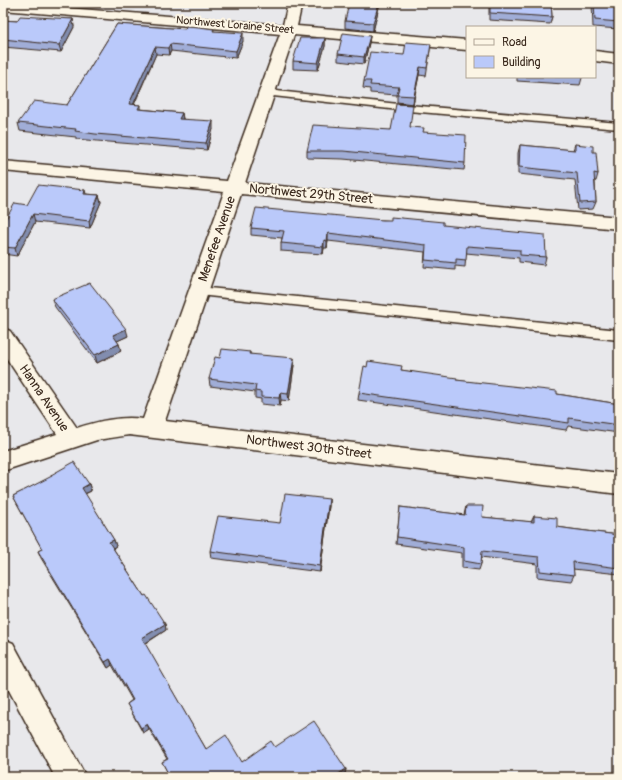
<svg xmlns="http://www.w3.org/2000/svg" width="622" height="780" viewBox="0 0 622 780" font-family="Pangolin,sans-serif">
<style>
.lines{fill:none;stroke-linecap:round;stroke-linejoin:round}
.service-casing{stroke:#3b2a1e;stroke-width:3}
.minor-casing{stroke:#3b2a1e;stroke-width:3}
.service{fill:#fcf5e5;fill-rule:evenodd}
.minor{fill:#fcf5e5;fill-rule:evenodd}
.wall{fill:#a0add7;stroke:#3b2a1e}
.shaded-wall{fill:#828daf;stroke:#3b2a1e}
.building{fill:#bac9fa;stroke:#3b2a1e}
.labels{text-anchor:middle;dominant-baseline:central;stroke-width:4;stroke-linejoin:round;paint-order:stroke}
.far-street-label{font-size:11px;fill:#3b2a1e;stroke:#fcf5e5}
.street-label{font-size:13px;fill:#3b2a1e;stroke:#fcf5e5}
</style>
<rect width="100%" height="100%" fill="#e8e8eb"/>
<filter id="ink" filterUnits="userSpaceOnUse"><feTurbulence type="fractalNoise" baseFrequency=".025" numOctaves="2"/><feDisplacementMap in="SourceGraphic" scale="8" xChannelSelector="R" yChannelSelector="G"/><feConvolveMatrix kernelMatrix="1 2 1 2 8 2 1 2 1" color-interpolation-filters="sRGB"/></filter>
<g filter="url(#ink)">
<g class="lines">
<defs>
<path id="service" d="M267 90 408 105 619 123V129L408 111 264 95V91Z
M199 287 619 330V340L199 295 195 294 193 291 195 288Z"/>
<path id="minor" d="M3 3 283 25 288 3H302L297 26 467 40V50L294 35 245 183 619 217V229L241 194 165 421 619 474V494L129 435 97 440 3 471V451L57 434 3 353V328L10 331 77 428C99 421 120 416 143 419L224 192 3 171V161L227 181 280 34 3 10Z
M595 51 619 54V64L595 61Z
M3 639 13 643 86 777H55L3 679Z"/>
</defs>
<use href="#service" class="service-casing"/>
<use href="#minor" class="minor-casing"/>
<use href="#service" class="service"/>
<use href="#minor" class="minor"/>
</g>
<path class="wall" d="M380 3 373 31 345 28V21Z
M489 3H551L552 17 550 24 489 20Z
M592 3H619V29L593 27Z
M73 19 74 27 61 52 3 47V20L17 21Z
M117 24 214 31 243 41 236 58 171 51 169 55 156 54 134 105H140V109L182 113 183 119 213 129 207 150 97 141 76 139V137L20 131 18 123 67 105Z
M370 36 369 43 364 64 338 61V54Z
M325 38V46L318 70 293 69V61Z
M431 44 426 76 419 75 413 104 397 102V95L370 93V89L363 88 364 81 404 55Z
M517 77H582V78L580 85 517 81Z
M410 127 423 132 465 163 464 170 343 159 307 158V151L391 130Z
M575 144 593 152 598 174 596 181H595L596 202 593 209 578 210 575 180 518 174V153L520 145 573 150Z
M85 190 86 194 99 195 101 202 90 228 35 222 17 256 3 254V224L27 205Z
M383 220 443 225 546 257 544 265 519 262V258L466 253 465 267 455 266V270L424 267 425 252 328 241 327 248H324L323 254 281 251V243L282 238 251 235V228Z
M619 244V272L616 252Z
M52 299 128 336 117 341 119 344 121 351 97 363 55 307Z
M250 352V354L294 365 289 401 281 400 280 406 261 404V399L255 398V392L210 386 209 379 220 358Z
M401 370 456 380 557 394 619 404V433L568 426 566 430 358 400 359 393Z
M51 475 89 484 91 491 85 494 114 540 116 546 113 548 144 596 165 624 166 630 145 644 206 749 242 762 275 747 346 769 345 774 340 777H170L162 762 167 759 149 729 143 733 127 704 132 700 112 665 108 668 41 558 38 551 42 549 13 496 52 477Z
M329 499V506L320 572 211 558 210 551 280 523Z
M466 506 482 517 531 522 534 516 557 527 571 529 619 535V574L573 569 574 575 571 581 537 577V564L481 557V564L479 570 462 568V553L396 544 400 507 464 515Z"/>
<path class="shaded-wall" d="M379 3H380L373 31V23Z
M73 19 74 27 61 52 59 45Z
M243 33V41L236 58V51Z
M370 36 369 43 364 64V57Z
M325 38V46L318 70V63Z
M170 44 171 51 169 55 168 48Z
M155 47 156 54 130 112 129 104Z
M420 67 419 75 413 104 414 96Z
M182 113 183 120 179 119Z
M213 121V129L207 150 206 143Z
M99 195 101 202 90 228 89 221Z
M33 214 35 222 17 256 15 248Z
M328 233V241L327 248V241Z
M324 240V248L323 254V247Z
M126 329 128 336 115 342 113 335Z
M119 344 121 351 97 363 95 355Z
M294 358V365L289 401 288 394Z
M280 393 281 400 280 406 279 398Z
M89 484 91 491 84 494 82 488Z
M329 499V506L320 572V566Z
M114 540 116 546 111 549 109 542Z
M165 624 166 630 144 644 142 638Z
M110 659 112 665 108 668 105 662Z
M147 724 149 729 143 733 141 728Z
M346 769 345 774 340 777H334Z"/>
<path class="building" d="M349 3H379L373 23 345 21Z
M490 3H551L552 17 490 13Z
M594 3H619V22L595 20Z
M20 16 73 19 59 45 3 39V20L17 21Z
M117 24 185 29 186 26 199 27 214 29 213 31 243 33 236 51 170 44 168 48 155 47 129 104 140 105 138 109 182 113 179 119 213 121 206 143 95 134 75 131 76 129 18 123 34 101 67 105Z
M343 33 370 36 364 57 338 54Z
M300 38H325L318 63 293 61Z
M406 42 431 44 427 68 420 67 414 96 397 95 399 87 370 85 371 81H364L370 52 404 55Z
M396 104 413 105 410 127 424 128 423 132 466 135 465 163 343 151H307L313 125 391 130Z
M575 144 593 146V152H596L598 174 594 173 596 202 580 203 577 173 519 167 520 145 575 150Z
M38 185 85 190 84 194 99 195 89 221 33 214 15 248 3 247V224L15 203 27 205Z
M256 208 383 220H391V217L443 222V225L545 235 546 257 520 255V250L467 246 466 260 456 259V263L425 260 426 245 328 233 327 241 324 240 323 247 281 243 284 231 251 228Z
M90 283 126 329 113 335 119 344 95 355 52 299Z
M222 349 250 352 249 354 294 358 288 394 280 393 279 398 261 397V392L255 391 256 385 209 379 215 357 220 358Z
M368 361 402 366 401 370 457 378 456 380 557 391V394L619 404V425L569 418V423L359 393 364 366 367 367Z
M74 462 89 484 82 488 114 540 109 542 144 596 146 595 165 624 142 638 206 749 226 735 242 762 271 741 275 747 314 721 346 769 334 777H170L162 762 168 759 147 724 141 728 127 704 133 700 110 659 105 662 38 551 42 549 13 496 52 476 51 475Z
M285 494 329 499 320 566 210 551 218 516 280 523Z
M466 506H483L482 517 534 522V516L557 518V527L571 529 619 535V568L573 562 574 575 540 571 539 557 482 551 481 564 464 561V547L397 537 400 507 465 515Z"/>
</g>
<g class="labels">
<g class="far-street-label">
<text transform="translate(235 25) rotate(5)">Northwest Loraine Street</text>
</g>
<g class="street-label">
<text transform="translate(311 194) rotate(5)">Northwest 29th Street</text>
<text transform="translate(217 239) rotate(-71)">Menefee Avenue</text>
<text transform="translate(44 398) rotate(56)">Hanna Avenue</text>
<text transform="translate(309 447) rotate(7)">Northwest 30th Street</text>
</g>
</g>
<rect width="622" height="780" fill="none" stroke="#fcf5e5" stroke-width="16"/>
<rect x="8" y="8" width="606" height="764" fill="none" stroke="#3b2a1e" stroke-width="1.5" filter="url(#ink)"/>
<rect x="466" y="26" width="130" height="52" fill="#fcf5e5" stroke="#afa495"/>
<rect x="474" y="39" width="20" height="6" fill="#fcf5e5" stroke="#afa495"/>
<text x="502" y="46" font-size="12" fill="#3b2a1e">Road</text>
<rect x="474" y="56" width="20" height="12" fill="#bac9fa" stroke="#afa495"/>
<text x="502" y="66" font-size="12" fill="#3b2a1e">Building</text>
</svg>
